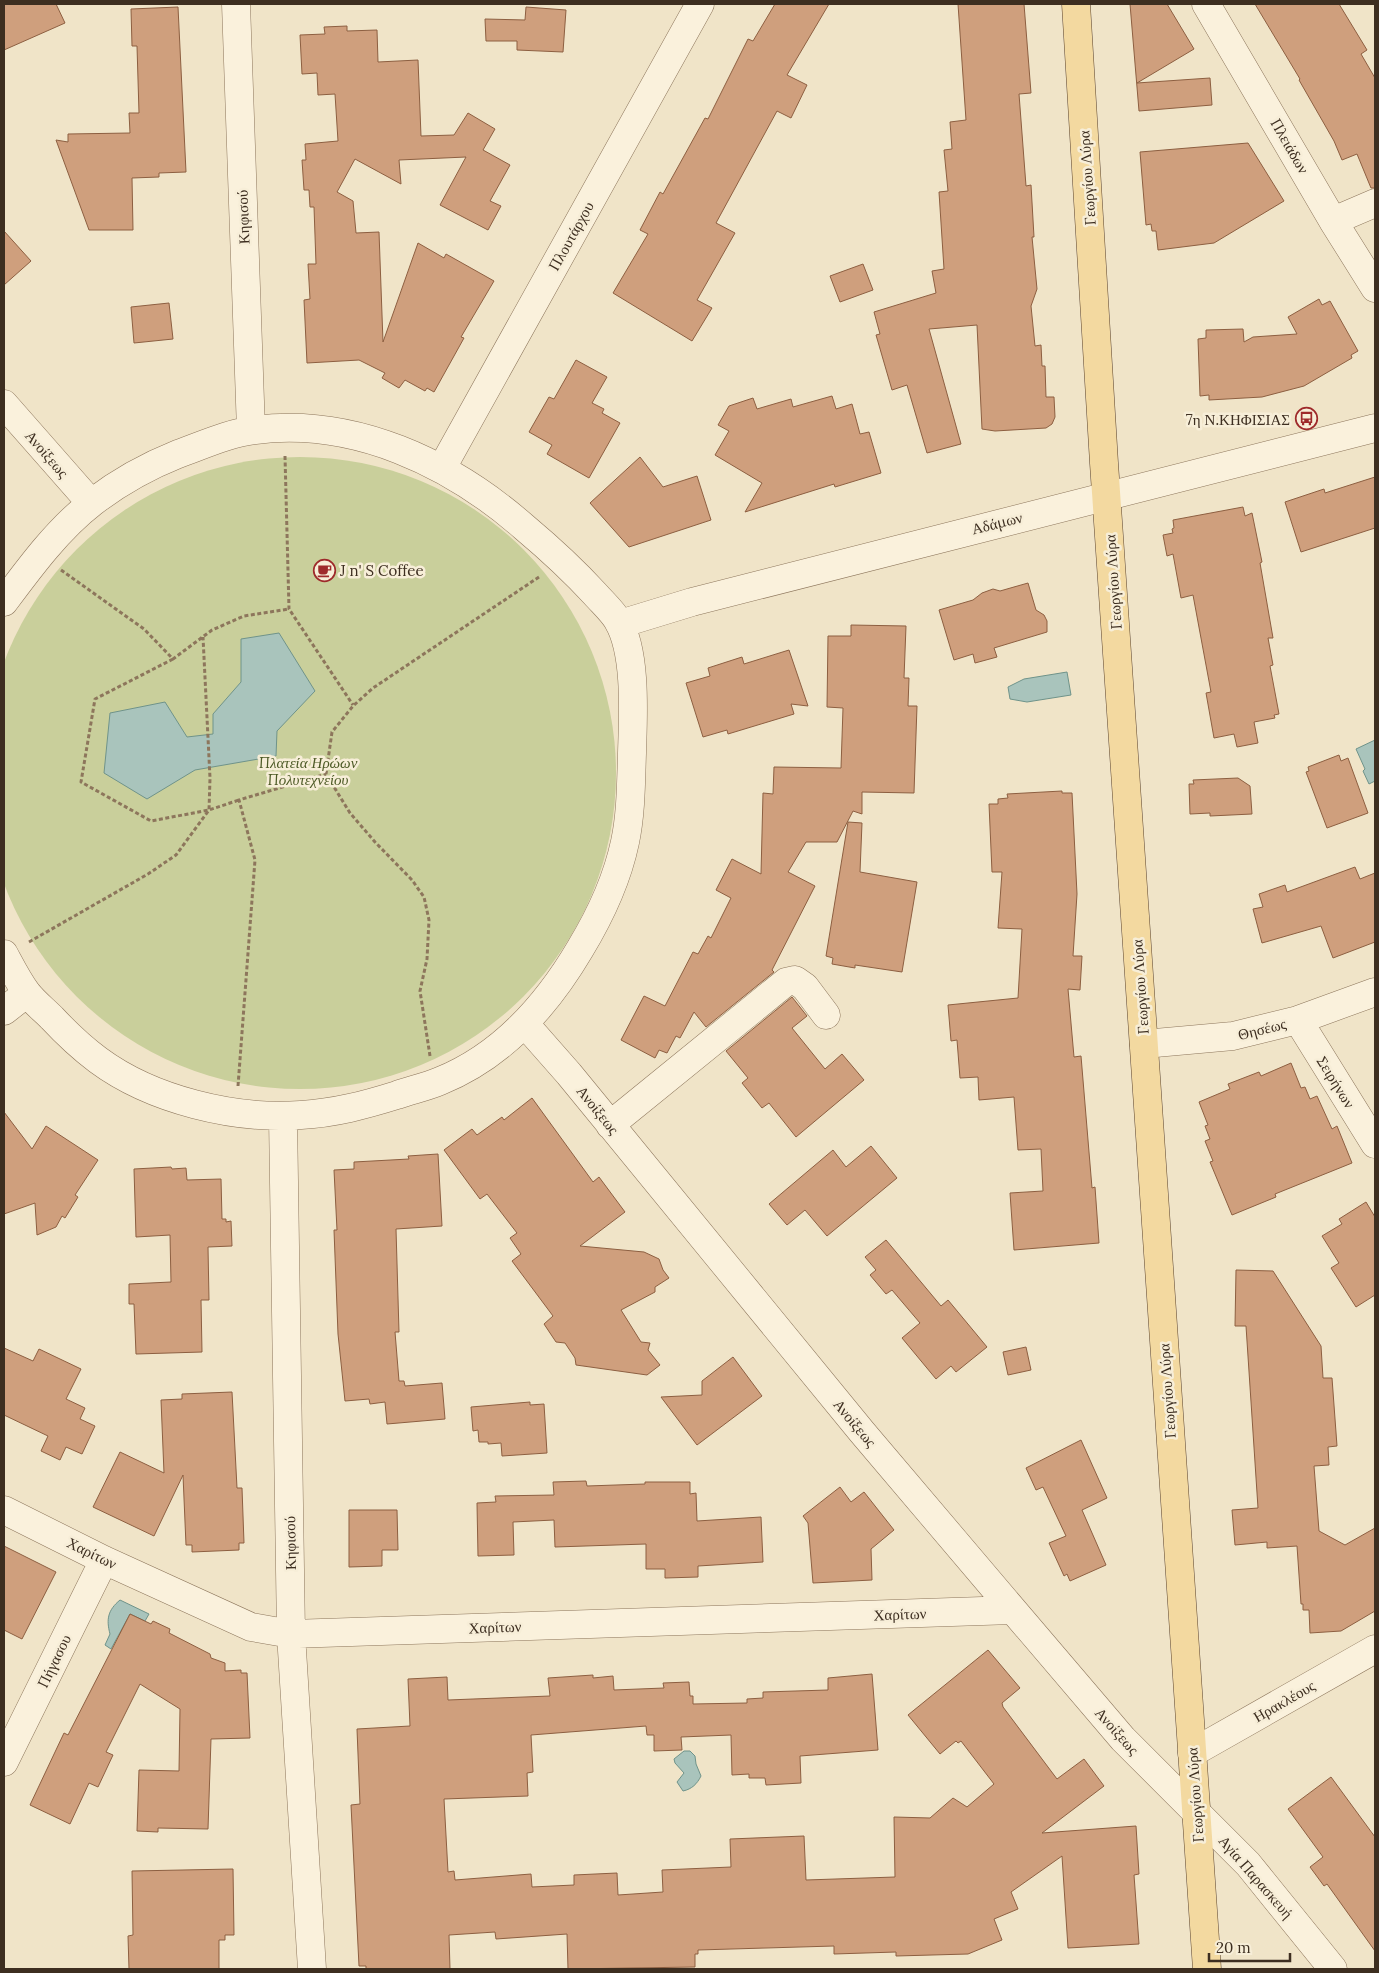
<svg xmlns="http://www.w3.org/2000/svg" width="1379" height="1973" viewBox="0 0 1379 1973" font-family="Lora,serif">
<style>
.green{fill:#c9cf9b}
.water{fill:#a9c4bc;stroke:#6f938a}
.building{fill:#cf9f7d;stroke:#8d5f41}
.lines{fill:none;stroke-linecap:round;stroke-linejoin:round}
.minor-casing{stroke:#8d765c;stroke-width:29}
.major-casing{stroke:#5b4430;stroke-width:29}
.path{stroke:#8d765c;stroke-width:3;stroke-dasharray:4 2.5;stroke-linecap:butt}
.minor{stroke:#faf1dc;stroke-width:28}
.major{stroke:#f3d9a0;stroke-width:28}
.labels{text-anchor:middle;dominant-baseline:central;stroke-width:5;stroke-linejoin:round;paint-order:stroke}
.street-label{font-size:15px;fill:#3d2e20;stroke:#f7eed8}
.poi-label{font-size:15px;fill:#3d2e20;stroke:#f7eed8;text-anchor:end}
.park-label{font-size:15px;font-style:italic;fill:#4d5a26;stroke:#f7eed8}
</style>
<rect width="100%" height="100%" fill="#f0e4c8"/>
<path class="green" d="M-16 773a316 316 0 1 1 632 0a316 316 0 1 1-632 0Z"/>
<path class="water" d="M279 633 315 691 277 731 276 756 195 770 147 799 104 773 110 713 165 702 187 737 213 734V714L241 682V639Z
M1067 672 1071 695 1027 702 1010 699 1008 687 1024 679Z
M1375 740V781L1369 784 1363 771 1365 769 1356 749Z
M120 1600 149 1614 145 1621 130 1614 111 1649 105 1645 110 1634C106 1619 108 1610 120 1600Z
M684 1751H690L695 1756 696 1764 701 1776C697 1784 692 1789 683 1791L677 1782 684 1773 675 1763 674 1759Z"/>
<path class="building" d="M4 4H56L65 23 4 50Z
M775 4H829L787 75 807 85 791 118 777 111 716 223 735 233 697 300 712 308 692 341 613 293 648 234 640 230 660 192 663 194 705 118 708 119 748 39 753 41Z
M958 4H1024L1031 93 1019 94 1026 186 1031 185 1034 237H1032L1037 289 1031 306 1035 346 1041 345 1042 366H1045L1046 397H1054L1055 417 1052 424 1046 428 995 431 982 429 977 325 929 329 961 444 927 453 907 385 892 390 876 335 880 334 874 312 936 293 932 271 944 269 939 192 948 191 944 150 952 149 950 122 966 120Z
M1130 4H1167L1194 49 1137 83 1210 78 1212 105 1139 111Z
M1255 4H1339L1367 50 1361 54 1375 78V188H1371L1357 154 1342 160 1334 141 1299 80 1300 79Z
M178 7 186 172 159 173V177L132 178 133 230H89L56 140 68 142V134L130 133 129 113H139L137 46H132L131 9Z
M526 7 566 10 563 52 517 50V41H486L485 19 525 20Z
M347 26V31L377 30 378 62 418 60 421 136 454 135 468 113 495 129 483 150 510 165 490 201 501 206 488 230 440 205 466 157 399 160 401 184 355 159 337 192 353 201 356 233 379 232 383 342 418 243 444 258 446 254 494 281 461 337 464 338 434 392 427 388 425 391 405 380 399 388 382 378 385 373 359 360 307 363 304 300 310 299 308 264H316L314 207H310L309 190H304L302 160H306L305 144 338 141 335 94 318 95 317 73 302 74 300 35 325 34 324 27Z
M1248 143 1284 201 1214 243 1158 250 1156 231H1152L1151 224 1146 225 1140 152Z
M4 231 31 261 4 285Z
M863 264 873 290 840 302 830 276Z
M1319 299 1322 305 1330 301 1358 351 1351 355 1352 358 1304 386 1262 397 1209 400V395L1200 396 1198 339 1206 338V330L1243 329 1244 342 1253 337 1297 334 1288 317Z
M169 303 173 339 134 343 131 307Z
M576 360 607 377 592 403 604 409 602 413 620 423 589 478 547 454 552 445 529 432 549 397 554 399Z
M832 396 836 409 852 404 860 434 869 432 881 473 835 487 834 484 745 512 762 483 715 455 729 431 718 425 729 406 753 398 757 409 791 399 793 407Z
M640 457 663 487 697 476 711 520 629 547 590 503Z
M1375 477V528L1301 552 1285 502 1324 489 1325 493Z
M1243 507 1245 516 1252 513 1262 562 1260 563 1273 638H1268L1273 665 1270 666 1279 714 1274 715 1275 718 1254 722 1258 743 1237 747 1234 734 1214 738 1206 693 1211 692 1193 595 1181 598 1173 554 1167 556 1163 535 1173 533 1172 529 1174 528 1173 520Z
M1028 583 1036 610 1044 615 1047 621V632L994 648 997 657 975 663 973 654 954 660 939 610 973 600 982 593 993 589 1000 591Z
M851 625 906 626 904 678H909L908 706H917L914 793 862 792V814L853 811 837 842H806L788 872 815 886 772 970 774 972 706 1027 694 1012 680 1038 676 1036 667 1053 659 1050 655 1058 621 1040 644 996 665 1006 693 952 698 954 708 936 711 938 731 898 716 890 732 859 761 874 763 793 773 794 774 767 841 768 843 708 827 707 828 636H851Z
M789 650 808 706 791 704 794 714 728 734 727 730 703 737 686 683 710 676 708 668 742 657 744 664Z
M1339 755 1341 761 1348 758 1368 813 1327 828 1306 772 1309 771 1308 767Z
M1238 778 1250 786 1252 814 1210 816V813L1190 814 1189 784H1194L1193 780Z
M1062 791V793H1072L1077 894 1073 956H1082L1080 990 1068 989 1074 1057 1081 1056 1092 1188 1095 1187 1099 1243 1014 1250 1010 1193 1043 1191 1041 1149 1018 1150 1014 1097 979 1100 978 1077 960 1078 957 1040 951 1041 948 1005 1018 998 1022 929 998 928 1002 872H992L989 804H998V799L1008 798 1007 794Z
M848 822 862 823 860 872 917 882 902 972 855 965V968L832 964 833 958 826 956Z
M1355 867 1360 879 1375 873V942L1333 958 1321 926 1262 943 1253 909 1263 907 1259 894 1285 885 1287 892Z
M792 997 807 1016 792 1028 825 1069 842 1054 864 1080 796 1137 769 1103 762 1108 742 1083 748 1078 726 1051Z
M1291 1063 1301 1088 1305 1087 1310 1099 1317 1096 1332 1129 1337 1126 1352 1163 1275 1194 1276 1197 1232 1215 1210 1162 1213 1161 1205 1141 1210 1139 1205 1126 1208 1125 1199 1102 1230 1089 1228 1084 1259 1072 1261 1076Z
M532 1098 593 1182 599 1177 625 1212 580 1246 644 1252 659 1259 663 1270 669 1278 655 1287V1292L621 1310 641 1342 650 1343 648 1350 660 1365 647 1375 576 1365 575 1358 565 1343 556 1342 544 1324 553 1316 512 1261 521 1254 510 1238 517 1233 487 1194 480 1199 444 1150 472 1129 477 1135 502 1117 504 1120Z
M4 1112 32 1149 46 1126 98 1160 75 1195 78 1197 65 1218 62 1216 56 1227 37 1235 35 1203 4 1214Z
M871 1146 897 1178 827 1236 805 1210 787 1225 769 1204 833 1150 846 1167Z
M438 1154 442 1226 396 1229 399 1332H395L399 1381H404L405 1386 442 1383 445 1419 387 1424 385 1402 370 1404 369 1399 345 1401 338 1334 334 1230H337L334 1170 354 1169V1162L409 1159 408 1156Z
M171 1167 172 1169 186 1168 187 1180 221 1179 222 1219H226V1222L231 1221 232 1246 208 1247 209 1300H201L202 1352 136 1354 134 1304H129V1284L171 1282 170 1235 136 1237 134 1169Z
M1366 1202 1375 1217V1295L1356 1307 1331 1268 1339 1263 1322 1236 1342 1224 1339 1219Z
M886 1240 941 1306 948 1300 987 1347 956 1372 951 1366 936 1379 902 1338 920 1323 892 1290 886 1294 870 1275 876 1270 865 1257Z
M1236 1270 1273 1271 1321 1346 1323 1378H1332L1337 1446 1328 1447 1329 1465 1314 1466 1319 1531 1345 1545 1375 1528V1611L1341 1631 1310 1633 1309 1610H1303V1604H1301L1297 1546 1267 1548V1542L1235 1545 1232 1510 1258 1508 1246 1326H1235Z
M1026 1347 1031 1370 1008 1375 1003 1352Z
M4 1348 33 1361 39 1349 81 1369 66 1399 85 1408 80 1419 95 1426 82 1454 66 1447 60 1460 41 1451 48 1436 4 1415Z
M733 1357 762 1396 697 1445 661 1397 702 1395V1381Z
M232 1392 237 1488H242L244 1543H239V1550L192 1552V1545H186L183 1475 154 1536 93 1507 120 1452 164 1473 161 1400 182 1399V1394Z
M530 1402V1405L544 1404 547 1453 502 1456 501 1443 488 1444V1442H479L478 1430 473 1431 471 1407Z
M1081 1440 1107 1498 1082 1510 1106 1565 1070 1581 1067 1574 1064 1576 1049 1543 1066 1536 1043 1487 1036 1490 1026 1468Z
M586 1481 587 1486 645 1484V1482H690V1494L696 1493 697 1521 761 1517 763 1562 698 1566V1577L665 1578V1569H646V1544L555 1547 554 1520 513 1522 514 1555 478 1556 477 1503 496 1502 495 1496 554 1495 553 1482Z
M840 1487 851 1502 864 1492 894 1530 871 1549 872 1580 813 1583 808 1523 803 1516Z
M349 1510H397L398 1550H382V1566L349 1567Z
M4 1546 56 1572 22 1639 4 1630Z
M130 1614 151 1624 153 1621 170 1629 169 1633 210 1654 211 1658 225 1663V1671L241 1670V1673H247L250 1738 211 1739 208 1829 158 1828V1832L137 1831 139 1770 179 1771 180 1709 140 1684 106 1752 113 1755 98 1787 89 1783 70 1824 30 1805 64 1733 68 1735Z
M988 1650 1020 1688 1002 1703 1003 1707 1057 1779 1084 1759 1104 1786 1042 1833 1136 1826 1139 1874 1134 1875 1139 1944 1068 1948 1062 1856 1011 1892 1018 1909 994 1919 1002 1940 968 1954 896 1956V1952L834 1954V1946L698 1950V1954H695V1967L568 1969 567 1934 496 1939 495 1932 449 1935 450 1969H366V1966H359L351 1805 360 1804 357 1729 410 1726 408 1679 447 1677 448 1700 550 1696 548 1678 593 1675V1678L613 1676 614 1690 664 1688 663 1683 689 1682 690 1696H693V1704L747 1703V1699L763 1698V1692L828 1690V1678L872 1674 878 1750 800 1756 801 1783 766 1785 765 1778H749V1774L732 1775 731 1735 681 1737 682 1750 654 1751V1735H647L646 1726 531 1735 533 1772 527 1773 528 1796 444 1799 448 1872 454 1871 455 1880 531 1874 532 1887 574 1885V1875L617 1873 618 1895 663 1892 662 1870 731 1867 730 1839 804 1836 806 1880 895 1877 894 1817 930 1818 953 1798 967 1807 994 1784 961 1741 958 1743 956 1741 940 1754 908 1715Z
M1331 1777 1375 1837V1951L1327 1884 1324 1886 1310 1867 1323 1857 1288 1809Z
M233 1869 234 1935H225V1940H219V1969H129L128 1936 133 1935 132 1871Z"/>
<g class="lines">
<defs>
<path id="minor" d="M236 4 251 430
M1206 4 1333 221 1375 288
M1333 221 1375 203
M4 404 91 503
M442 468 700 4
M4 602C30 567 58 529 93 502 119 482 148 466 178 454 203 445 229 433 255 430 354 417 451 463 524 527 549 548 573 570 595 594 603 603 613 612 618 621 637 653 633 717 632 753 631 783 631 814 625 842 617 880 600 916 580 949 547 1005 502 1056 440 1081 426 1087 411 1090 397 1095 365 1105 335 1113 301 1115 235 1120 152 1100 98 1060 82 1048 66 1033 52 1018 44 1010 34 1002 27 993 18 981 11 967 4 954
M620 624 692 602 1375 428
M4 1011 27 993
M1298 1020 1375 1144
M525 1024 569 1074 862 1432 1013 1610 1123 1739 1248 1864 1333 1969
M1144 1044 1233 1036 1298 1020 1375 992
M283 1117 291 1634 312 1969
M610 1125 786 982 795 980 805 987 826 1015
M4 1510 104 1560 251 1627 291 1634 1013 1610
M1192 1753 1375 1649
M4 1762 104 1560"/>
<path id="major" d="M1076 4 1104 463 1207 1969"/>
</defs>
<use href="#minor" class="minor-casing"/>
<use href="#major" class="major-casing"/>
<path class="path" d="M285 456 289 609 353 705
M61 570 144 629 173 659 212 630 244 616 289 609
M173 659 95 699 81 782 151 821 209 810 239 800
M29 942 148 874 176 855 209 810 210 778 203 637
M430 1056 420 991 427 959 429 920 424 897 412 880 375 842 350 813 326 774 332 732 353 706 373 688 539 577
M238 1086 255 860 239 800 326 774"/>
<use href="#minor" class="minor"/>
<use href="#major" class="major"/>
</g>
<defs>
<symbol id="bus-ring" viewBox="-11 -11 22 22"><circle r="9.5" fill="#f7eed8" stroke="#9e2a2b" stroke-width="1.5"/><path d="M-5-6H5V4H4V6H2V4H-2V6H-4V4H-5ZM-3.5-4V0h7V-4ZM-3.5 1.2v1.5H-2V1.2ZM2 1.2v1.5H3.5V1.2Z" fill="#9e2a2b"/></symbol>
<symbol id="cafe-ring" viewBox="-11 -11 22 22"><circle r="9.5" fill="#f7eed8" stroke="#9e2a2b" stroke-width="1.5"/><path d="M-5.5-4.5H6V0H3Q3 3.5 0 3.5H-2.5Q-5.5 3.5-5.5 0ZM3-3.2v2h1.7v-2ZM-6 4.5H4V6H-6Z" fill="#9e2a2b"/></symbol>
</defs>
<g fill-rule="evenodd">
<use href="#bus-ring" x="1294" y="406" width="25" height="25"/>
<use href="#cafe-ring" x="312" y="558" width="25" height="25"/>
</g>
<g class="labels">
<g class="street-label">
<text transform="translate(1290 146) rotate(60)">Πλειάδων</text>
<text transform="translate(1087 178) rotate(-94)">Γεωργίου Λύρα</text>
<text transform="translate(243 217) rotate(-92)">Κηφισού</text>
<text transform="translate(571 236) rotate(-61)">Πλουτάρχου</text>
<text transform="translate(47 454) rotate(49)">Ανοίξεως</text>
<text transform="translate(997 523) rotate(-14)">Αδάμων</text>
<text transform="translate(1113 582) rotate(-94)">Γεωργίου Λύρα</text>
<text transform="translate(1140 987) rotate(-94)">Γεωργίου Λύρα</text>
<text transform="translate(1262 1029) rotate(-14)">Θησέως</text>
<text transform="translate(1336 1082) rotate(58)">Σειρήνων</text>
<text transform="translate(598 1110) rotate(51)">Ανοίξεως</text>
<text transform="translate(1167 1391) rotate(-94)">Γεωργίου Λύρα</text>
<text transform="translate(855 1423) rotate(50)">Ανοίξεως</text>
<text transform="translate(290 1543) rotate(-91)">Κηφισού</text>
<text transform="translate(92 1553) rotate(26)">Χαρίτων</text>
<text transform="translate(900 1614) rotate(-2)">Χαρίτων</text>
<text transform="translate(495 1627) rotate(-2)">Χαρίτων</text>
<text transform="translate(54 1661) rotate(-64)">Πήγασου</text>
<text transform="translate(1284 1701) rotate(-30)">Ηρακλέους</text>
<text transform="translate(1117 1731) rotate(48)">Ανοίξεως</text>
<text transform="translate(1195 1795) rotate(-94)">Γεωργίου Λύρα</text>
<text transform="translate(1256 1877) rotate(49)">Αγία Παρασκευή</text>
</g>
<g class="poi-label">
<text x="1290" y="419">7η Ν.ΚΗΦΙΣΙΑΣ</text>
<text x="340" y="570" text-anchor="start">J n' S Coffee</text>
</g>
<g class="park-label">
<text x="308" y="762">Πλατεία Ηρώων<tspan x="308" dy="17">Πολυτεχνείου</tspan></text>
</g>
</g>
<rect width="1379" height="1973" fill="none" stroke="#3d2e20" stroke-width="10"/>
<path d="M1209 1953v8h81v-8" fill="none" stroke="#3d2e20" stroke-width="2.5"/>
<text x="1216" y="1953" font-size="15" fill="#3d2e20" stroke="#f7eed8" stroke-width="4" paint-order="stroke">20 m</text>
</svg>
